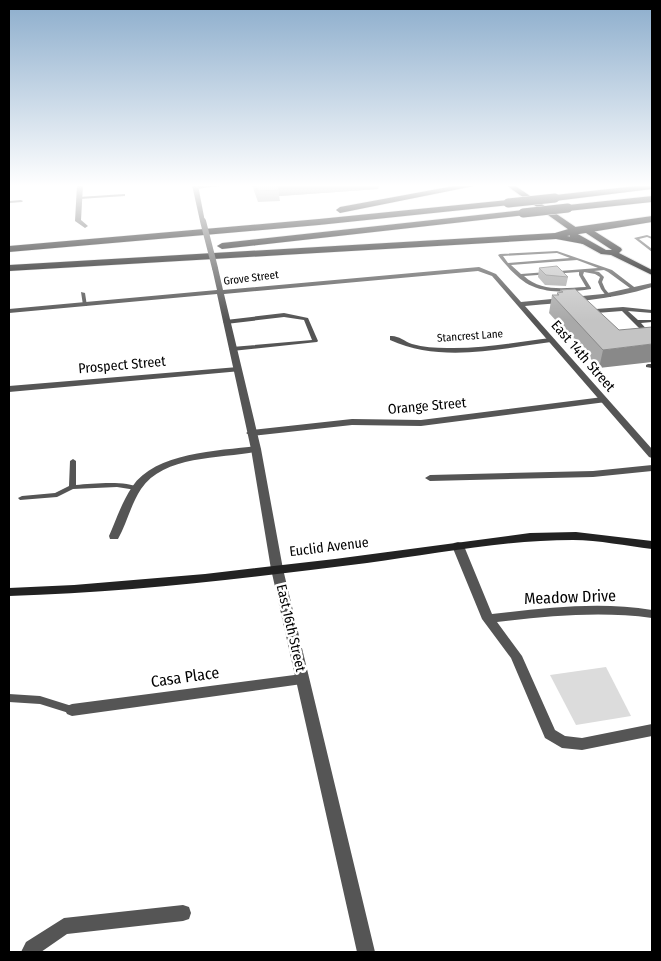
<svg xmlns="http://www.w3.org/2000/svg" width="661" height="961" viewBox="0 0 661 961" font-family="'Fira Sans Condensed',sans-serif">
<style>
.green{fill:#dcdcdc}
.lines{fill:none;stroke-linecap:round;stroke-linejoin:round}
.primary-casing{stroke:#dbdbdb;stroke-width:2}
.motorway-casing{stroke:#dbdbdb;stroke-width:1}
.service{fill:#555;fill-rule:evenodd}
.minor{fill:#555;fill-rule:evenodd}
.tertiary{fill:#555;fill-rule:evenodd}
.secondary{fill:#222;fill-rule:evenodd}
.primary{fill:#000;fill-rule:evenodd}
.motorway{fill:#000;fill-rule:evenodd}
.motorway-bridge-casing{stroke:#dbdbdb;stroke-width:10;stroke-linecap:butt}
.tertiary-bridge{stroke:#555;stroke-width:6}
.motorway-bridge{stroke:#000;stroke-width:9}
.wall{fill:#a9a9a9}
.shaded-wall{fill:#898989}
.building{fill:#c4c4c4;stroke:#898989}
.labels{text-anchor:middle;dominant-baseline:central;stroke-width:5;stroke-linejoin:round;paint-order:stroke}
.far-street-label{font-size:11px;fill:#000;stroke:#fff}
.street-label{font-size:14px;fill:#000;stroke:#fff}
.near-street-label{font-size:16px;fill:#000;stroke:#fff}
</style>
<rect width="100%" height="100%" fill="#fff"/>
<path class="green" d="M606 667 631 716 576 725 550 675Z"/>
<g class="lines">
<defs>
<path id="primary" d="M506 185H514L577 228 591 229 621 248 622 250 619 253 652 270V275L611 255 601 254 570 237V233H576L606 250H612L586 233 572 232Z"/>
<path id="motorway" d="M459 185H479L340 213 336 210 340 207Z
M644 185H652V189L555 201 551 198 555 195Z
M652 196V202L568 211 564 208 568 205Z
M508 200 511 201V205L319 225 9 252V246L319 219Z
M523 210 526 211V215L222 249 217 246 222 243Z
M652 216V222L567 236 586 239 588 241 583 244 556 239 9 271V265L555 233 575 227Z"/>
</defs>
<use href="#primary" class="primary-casing"/>
<use href="#motorway" class="motorway-casing"/>
<path class="service" d="M124 194H125V196L79 199 77 198 79 197Z
M21 200 23 201 22 202 9 203V201Z
M647 235 652 237V239L647 237 639 239 652 249V252L634 238Z
M557 251 612 270 638 290 634 291 608 272 604 270 594 271 599 272 604 277 602 282 605 289 611 296V297H607L601 289 598 282 600 277 595 274 584 272 583 275 591 288V289C573 292 550 294 532 286 520 281 506 266 498 255L500 254ZM557 253 570 258 508 263 503 256ZM577 260 598 268 521 274 511 265ZM579 272V275L586 287C564 288 541 292 524 276Z
M81 292 85 293 87 306 83 305Z
M623 307 652 310V313L628 311 638 320H652V322L641 323 650 333V335H646L622 311 596 313 593 311 596 309Z
M284 313 308 318 318 341 317 342 232 351 229 349 232 347 312 340 304 320 284 317 226 324 223 322 226 320Z
M648 364H652V368L646 367V365Z
M73 459 76 461V485C92 484 126 480 139 488L136 490 117 487 73 489 57 497 20 500 18 498 22 496 55 493 69 486 70 461Z
M9 694 40 696 75 707 77 710 75 713 72 714 40 704 9 702Z"/>
<path class="minor" d="M77 185H83L81 220 88 226 85 228 75 221Z
M195 185H228L195 189 192 187Z
M390 336C398 335 404 341 412 344 423 347 435 348 447 348 481 349 517 342 551 338L555 340 551 342C498 349 441 363 390 340Z
M238 367H241V371L9 392V386Z
M603 397 606 398 607 400 606 402 421 426 352 425 251 436 246 433 251 430 352 419 421 420Z
M256 446 261 449 259 451C223 459 164 454 141 489 131 504 127 523 118 539H110L109 536C116 520 122 502 132 487 155 452 218 451 256 446Z
M652 465V471L593 477 430 481 425 478 430 475 593 471Z
M458 542 462 543 464 546 492 614C545 608 599 601 652 610V618C600 611 549 616 497 622L522 656 555 730 565 736 582 738 652 724V736L582 750 562 748 545 738 511 658 482 619 452 546 454 543Z
M302 674 307 675 309 679 307 683 302 684 72 716 67 714 65 710 67 706 72 704Z
M183 905 189 907 191 913 189 919 183 921 67 934 41 952H21L26 942 64 918Z"/>
<path class="tertiary" d="M192 185H198L205 222 200 221Z
M215 266 218 268 223 290 479 267 496 274 521 302 603 294 652 283V287C611 300 568 302 525 306L652 449V458L649 457 492 276 478 271 224 294 261 449 283 569 375 952H357L271 569 251 449 217 294 9 313V309L217 290 212 268Z"/>
<path class="secondary" d="M576 532 652 541V549C626 546 599 540 573 540 504 540 435 554 367 563 248 578 128 593 9 596V588L74 585 205 574 335 559 530 533Z"/>
<use href="#primary" class="primary"/>
<use href="#motorway" class="motorway"/>
<defs>
<path id="motorway-bridge" d="M508 203 555 198
M523 213 568 208"/>
</defs>
<use href="#motorway-bridge" class="motorway-bridge-casing"/>
<path class="tertiary-bridge" d="M203 221 215 268"/>
<use href="#motorway-bridge" class="motorway-bridge"/>
</g>
<path class="wall" d="M252 185H379L378 189 281 196H279L280 201 258 202Z
M539 268 568 277 566 286 545 285 538 277Z
M560 290 619 330 599 368 549 313 552 295H557V293H560Z"/>
<path class="shaded-wall" d="M278 185H379L378 189 279 196V190L278 186Z
M652 344V362L599 368 603 350Z"/>
<path class="building" d="M255 185H278V186L279 190 258 191Z
M557 266 568 277 546 275 539 268Z
M575 289 619 330 652 327V344L603 350 552 295H559L557 293 563 292 560 290Z"/>
<linearGradient id="sky" x2="0" y2="1"><stop stop-color="#8cadcc"/><stop offset="0.58" stop-color="#fff"/><stop offset="1" stop-color="#fff" stop-opacity="0"/></linearGradient>
<rect width="661" height="320" fill="url(#sky)"/>
<g class="labels">
<g class="far-street-label">
<text transform="translate(251 278) rotate(-7)">Grove Street</text>
<text transform="translate(470 336) rotate(-4)">Stancrest Lane</text>
</g>
<g class="street-label">
<text transform="translate(583 356) rotate(49)">East 14th Street</text>
<text transform="translate(122 365) rotate(-5)">Prospect Street</text>
<text transform="translate(427 406) rotate(-5)">Orange Street</text>
<text transform="translate(329 547) rotate(-7)">Euclid Avenue</text>
<text transform="translate(291 628) rotate(77)">East 16th Street</text>
</g>
<g class="near-street-label">
<text transform="translate(570 597) rotate(-2)">Meadow Drive</text>
<text transform="translate(185 677) rotate(-8)">Casa Place</text>
</g>
</g>
<rect width="661" height="961" fill="none" stroke="#000000" stroke-width="20"/>
</svg>
